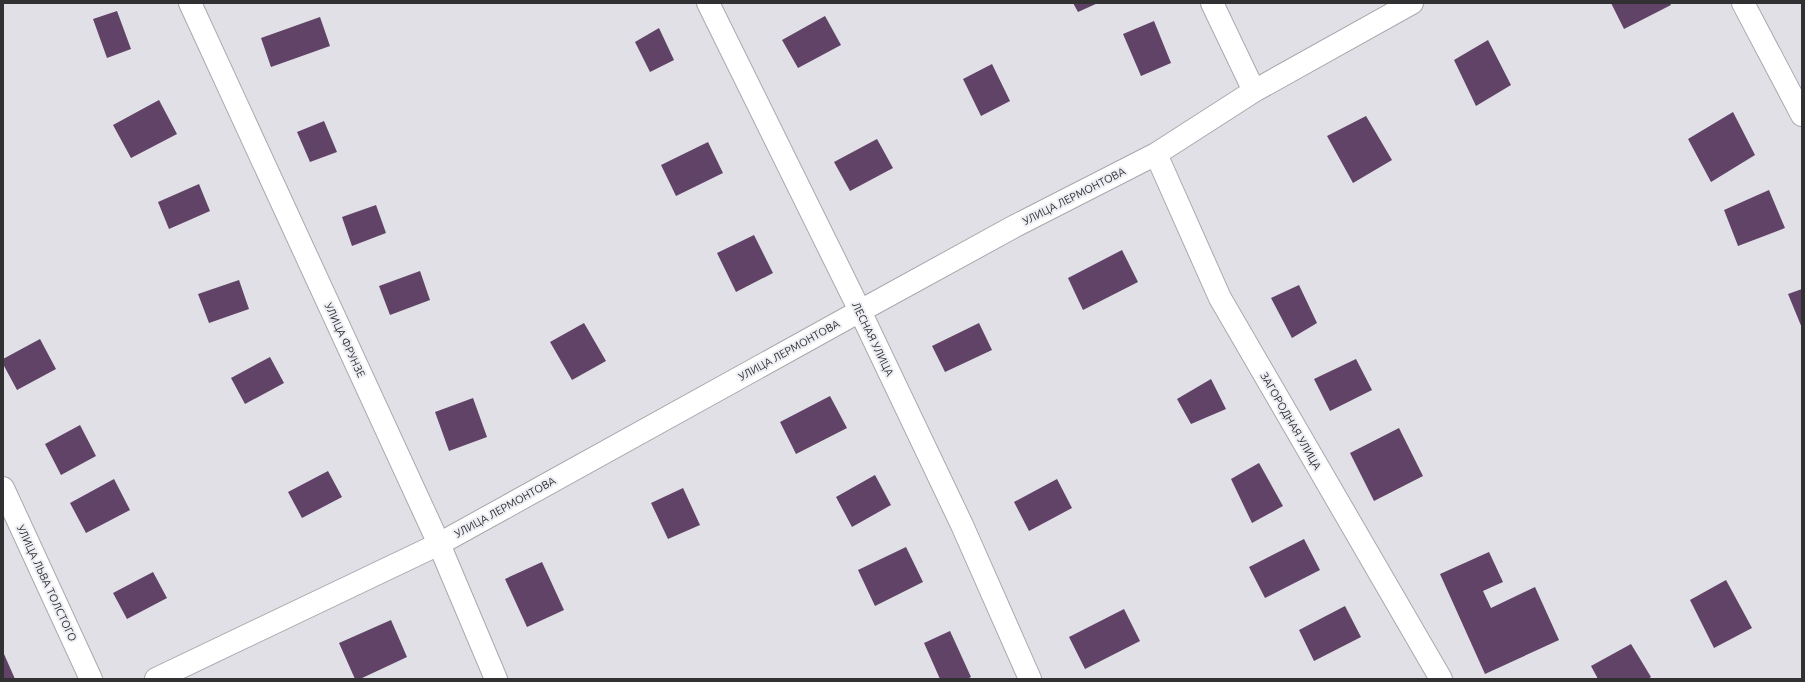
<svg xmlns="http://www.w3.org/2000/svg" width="1805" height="682" viewBox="0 0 1805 682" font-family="Ubuntu,sans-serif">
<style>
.building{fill:#614367}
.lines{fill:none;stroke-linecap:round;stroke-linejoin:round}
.minor-casing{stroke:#a8a9ae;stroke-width:24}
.minor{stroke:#fff;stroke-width:22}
.labels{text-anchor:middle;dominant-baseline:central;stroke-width:4;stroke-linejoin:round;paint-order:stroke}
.street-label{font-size:11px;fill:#313133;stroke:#edeef3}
</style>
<rect width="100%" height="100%" fill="#e0e0e6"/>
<path class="building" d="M1073 3H1098L1078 12Z
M1611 3H1670L1671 5 1624 29Z
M117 11 131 49 107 58 93 19Z
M825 16 841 45 798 68 782 40Z
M320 17 330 46 271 67 261 38Z
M1154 21 1171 63 1141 76 1123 34Z
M659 28 674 60 650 72 635 42Z
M1488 40 1511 85 1476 106 1454 60Z
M992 64 1010 101 981 116 963 79Z
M159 100 177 134 131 158 113 125Z
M1733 112 1755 155 1711 182 1688 139Z
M1366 116 1392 160 1353 183 1327 136Z
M324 121 337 152 310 162 297 132Z
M877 139 893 168 850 191 834 162Z
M708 142 723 173 676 196 661 165Z
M199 184 210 211 169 229 158 202Z
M1769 190 1785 228 1738 246 1724 210Z
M376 205 386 233 352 246 342 217Z
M754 235 773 273 736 292 717 253Z
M1122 250 1138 282 1083 310 1068 278Z
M420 271 430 300 390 315 379 286Z
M239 280 249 309 209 323 198 294Z
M1299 285 1317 323 1292 338 1271 298Z
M1802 289V328L1788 294Z
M584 323 606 361 572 380 550 342Z
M979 323 992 350 945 372 932 346Z
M40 339 56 369 17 390 3 364V359Z
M270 357 284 383 245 404 231 378Z
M1356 359 1372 390 1330 411 1314 379Z
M1211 379 1226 409 1191 424 1177 399Z
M830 396 847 428 796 454 780 422Z
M473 398 487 437 449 451 435 412Z
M80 425 96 456 61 475 45 444Z
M1399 428 1423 476 1374 501 1350 453Z
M1259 463 1283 506 1252 523 1231 479Z
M328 471 342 497 302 518 288 492Z
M875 475 891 505 852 527 836 497Z
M114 479 130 510 86 533 70 503Z
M1057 479 1072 508 1029 531 1014 502Z
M683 488 700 525 668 539 651 503Z
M1304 539 1320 570 1265 598 1249 567Z
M906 547 923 582 875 606 858 570Z
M1489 552 1503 582 1483 591 1491 608 1535 587 1559 640 1485 674 1440 574Z
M542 562 564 610 527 627 505 579Z
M153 572 167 598 127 619 113 593Z
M1726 580 1752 628 1714 648 1690 600Z
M1345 606 1361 637 1314 661 1299 630Z
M1124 609 1140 641 1085 669 1069 637Z
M391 620 407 657 360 679H355L339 643Z
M950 631 971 677 967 679H940L924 643Z
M1631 644 1651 677 1648 679H1598L1591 666Z
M4 654 15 679H3V655Z"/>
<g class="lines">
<defs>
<path id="minor" d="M190 3 439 544 496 679
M708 3 860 311 962 525 1030 679
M1212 3 1254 91
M1743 3 1802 115
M1156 154 1220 298 1441 679
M3 488 91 679
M156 679 439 544 860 311 1015 226 1156 154 1254 91 1412 3"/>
</defs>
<use href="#minor" class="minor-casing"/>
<use href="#minor" class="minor"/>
</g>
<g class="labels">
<g class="street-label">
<text transform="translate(1074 196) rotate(-27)">УЛИЦА ЛЕРМОНТОВА</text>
<text transform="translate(873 339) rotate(64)">ЛЕСНАЯ УЛИЦА</text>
<text transform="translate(345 340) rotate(65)">УЛИЦА ФРУНЗЕ</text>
<text transform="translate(789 350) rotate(-29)">УЛИЦА ЛЕРМОНТОВА</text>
<text transform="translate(1291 421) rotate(60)">ЗАГОРОДНАЯ УЛИЦА</text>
<text transform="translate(505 507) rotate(-29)">УЛИЦА ЛЕРМОНТОВА</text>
<text transform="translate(47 583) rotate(65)">УЛИЦА ЛЬВА ТОЛСТОГО</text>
</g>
</g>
<rect width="1805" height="682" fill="none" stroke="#313133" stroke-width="8"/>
</svg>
